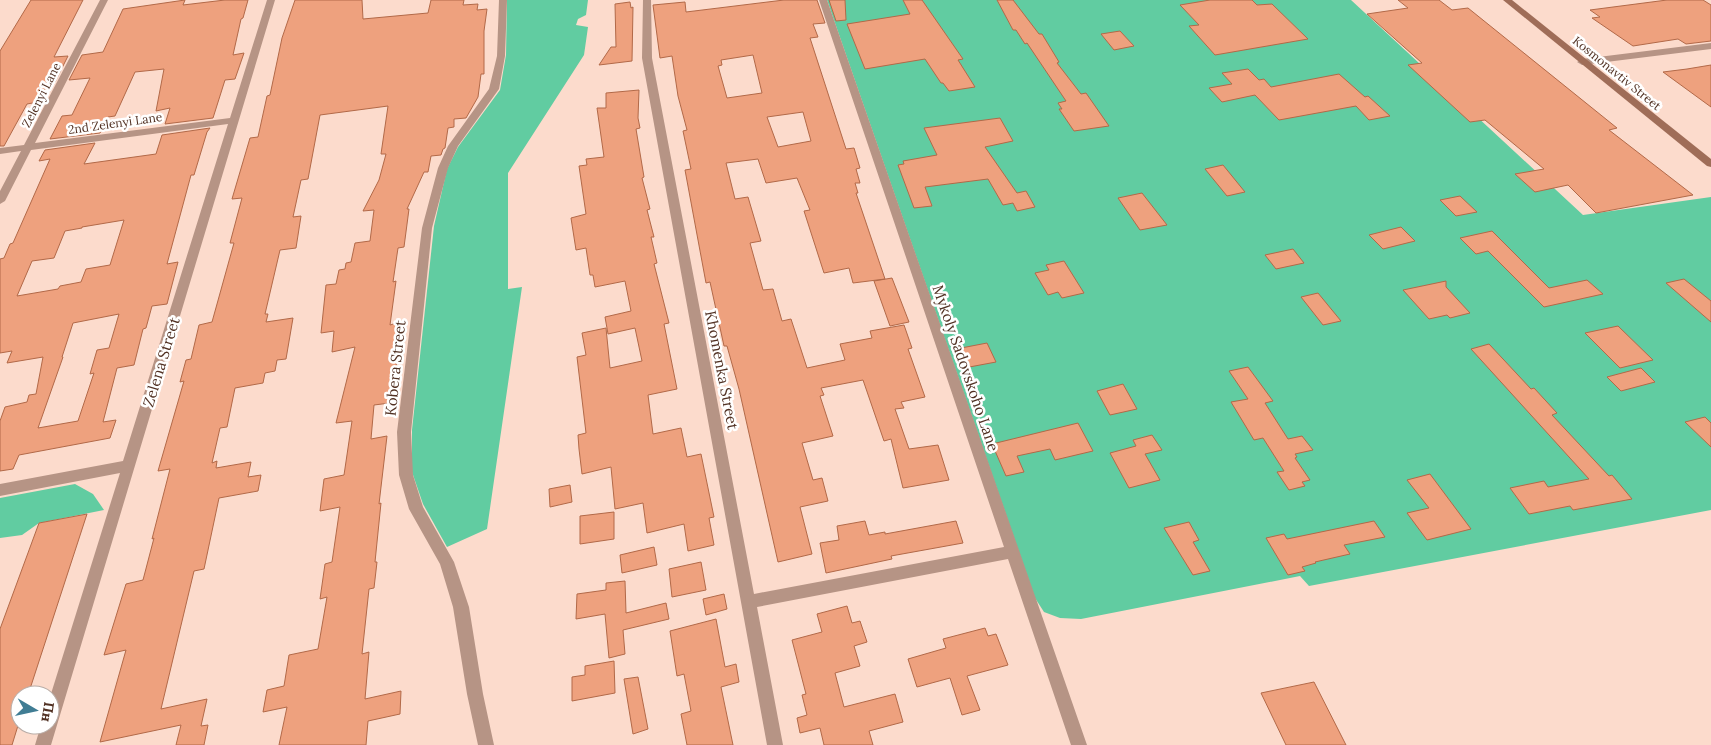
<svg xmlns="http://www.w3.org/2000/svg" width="1711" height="745" viewBox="0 0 1711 745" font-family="Lora,serif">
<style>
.green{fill:#61cca1}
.building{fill:#eea17e;stroke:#b26948;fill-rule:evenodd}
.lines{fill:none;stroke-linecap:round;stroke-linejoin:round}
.street{fill:#b69485;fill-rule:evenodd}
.secondary{fill:#9f6d58;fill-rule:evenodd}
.labels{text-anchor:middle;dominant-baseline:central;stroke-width:5;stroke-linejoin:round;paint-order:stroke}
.far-street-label{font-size:12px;fill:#513123;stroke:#fff}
.street-label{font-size:15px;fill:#513123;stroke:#fff}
</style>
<rect width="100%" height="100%" fill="#fcdbcc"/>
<path class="green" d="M507 0H588L586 15 578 19 576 25 588 27 584 55 508 173V289L522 287 487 529 447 547 423 504 412 472V430L434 226 447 169 458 147 500 90 506 55Z
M827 0H1351L1583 215 1711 197V510L1309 586 1300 576 1081 619 1060 618 1044 612 1035 598Z
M75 484 93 494 104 510 39 523 22 535 0 538V498Z"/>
<path class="building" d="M31 0H83L54 57 68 56 55 82 48 83 38 102 27 104 4 146H0V51Z
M185 0 183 5 225 0H248L243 18 241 19 233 55 244 53 235 79 225 80 213 118 165 124 170 108 156 111 164 69 135 72 115 116 108 117 100 133 50 139 62 116 72 115 90 78 69 80 82 55 103 52 123 9Z
M295 0H362L363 19 428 13 431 0H464L463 5 478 4 477 10 487 9 484 31V74H481L478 97 466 118 454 119V127L448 128 445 148 443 149 441 155 431 156 428 172H424L407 209H409L404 247 398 248 393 282 396 281 390 325 397 323 396 377 390 403 374 405 371 439 387 436 379 504 381 503 375 562H377L374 588 369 589 362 654 369 652 365 699 401 691 400 714 368 721 366 745H279L287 707 263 712 267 690 284 686 289 655 318 649 327 597 320 599 325 564 332 562 340 507 320 511 324 479 344 475 352 421 336 423 355 347 332 352 334 331 321 333 326 285 336 284 339 270 345 269 346 263 351 262 355 243 370 241 374 210 363 211 379 180 386 154H381L388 106 320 115 308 179 301 180 293 217 301 216 296 248 280 250 265 314H268L266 322 293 318 286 359 277 360 275 371 265 373 263 383 235 388 227 427 220 428 212 463 217 461 216 468 251 462 248 477 261 475 258 491 219 498 204 569 194 571 161 709 207 699 201 726 208 725 204 745H176L181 725 100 742 126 650 104 655 126 584 143 580 154 538 152 539 170 469 158 471 184 381 180 382 186 360 191 359 199 325 212 322 234 243H230L242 198 232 199 250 138 258 137 267 96 270 95 282 38Z
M784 0H817L825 23 813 24 818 37 810 38 846 149 854 148 860 168 856 169 860 183H855L858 193H856L885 279 853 283 849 268 824 273 804 211 810 210 797 178 766 183 758 159 726 163 735 199 748 197 761 241 750 243 763 290 773 289 782 321 791 319 807 368 845 360 840 344 872 338 870 331 904 325 912 348 908 349 925 397 901 402 904 408 895 409 909 449 938 445 949 480 903 488 891 439 884 441 863 380 821 388 824 395 820 396 833 436 802 443 813 480 822 478 828 501 800 507 812 554 778 562 739 389 727 346H724L710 282 706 283 685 170 691 169 683 131 687 130 678 96 672 56 660 58 653 5 685 2 686 12ZM753 55 762 93 727 98 718 66 722 65 721 60ZM803 112 811 141 778 147 767 117Z
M829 0H845L846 20 836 21Z
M903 0H922L963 59 958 60 975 87 949 91 943 83H941L925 59 865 69 847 24 910 14Z
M997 0H1013L1039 34H1042L1059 62 1057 63 1081 94 1086 93 1109 126 1074 131 1059 109H1062L1058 103 1066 101 1027 43 1025 44 1016 30H1013Z
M1210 0H1252L1257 5 1272 4 1308 39 1215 55 1189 26 1199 25 1180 5Z
M1398 0H1439L1452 10 1468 8 1617 128 1609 130 1693 195 1596 213 1568 185 1535 192 1515 174 1544 169 1485 120 1470 122 1408 65 1422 63 1367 14 1408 8Z
M1667 0H1703L1711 5V41L1686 44 1678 39 1633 46 1592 18 1600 17 1590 10Z
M630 2 631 8 633 7 632 61 599 65 611 47H616L615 4Z
M1120 31 1134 46 1114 50 1101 34Z
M1711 65V107L1663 72 1687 69Z
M1248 69 1259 80 1264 79 1271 87 1339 74 1365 97 1368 96 1390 116 1369 120 1356 106 1279 120 1255 95 1222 102 1209 88 1232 84 1222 73Z
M639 90 638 118 640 128 636 129 644 177 642 178 650 209 647 210 654 237H651L657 263 654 264 669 323 664 324 677 389 648 395 653 434 681 428 687 457 701 454 714 517 709 518 714 545 688 551 684 524 647 533 643 503 615 509 611 467 582 474 579 449 578 435 586 433 577 357 586 355 582 333 606 328 610 368 642 361 635 328 608 334 605 317 631 311 625 281 595 287 593 275H590L586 248 576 250 571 218 586 214 579 166 587 165 586 159 604 157 597 108H606V93Z
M1000 118 1013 141 985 147 1017 193 1026 191 1035 207 1017 211 1013 203 1003 205 988 179 925 187 932 206 914 208 898 165 904 164 903 161 937 155 924 128Z
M210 128 207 132 194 175H191L167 264 178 262 167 304 152 306 146 328 143 329 134 365 117 368 103 422 116 420 110 438 19 455 13 469 0 471V421L5 407 27 402 29 395 36 394 43 357 7 363 12 351 0 353V259L4 258 10 244 13 243 50 159 39 161 45 150 95 143 84 164 156 154 162 135ZM124 220 110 265 86 269 81 282 60 286 58 289 17 296 32 261 54 258 65 231 82 228V227ZM119 314 109 348 97 350 90 374 94 373 78 421 38 428 63 357H62L73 323Z
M1223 165 1245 192 1227 196 1205 169Z
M1142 193 1167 225 1140 230 1118 198Z
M1460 196 1477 212 1456 216 1440 200Z
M1401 227 1415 241 1383 249 1369 235Z
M1492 231 1549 288 1587 280 1603 294 1544 307 1488 251 1476 254 1460 238Z
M1293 249 1304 263 1276 269 1265 255Z
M1064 261 1084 293 1062 298 1058 292 1048 295 1035 273 1049 270 1046 265Z
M892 278 909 322 890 326 874 281Z
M1684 279 1711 301V322L1666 283Z
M1446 281V287L1470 313 1450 318 1447 315 1429 319 1403 290Z
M1318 293 1341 321 1323 325 1301 297Z
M1618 326 1653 360 1620 368 1585 333Z
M987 343 996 362 964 368 956 349Z
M1489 344 1531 389 1534 388 1557 413 1552 415 1609 476 1612 475 1632 499 1573 510 1570 506 1529 514 1510 488 1544 481 1548 487 1589 479 1471 349Z
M1248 367 1273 401 1265 403 1288 439 1302 436 1313 450 1295 454 1297 457 1295 458 1310 480 1302 482 1305 486 1289 490 1277 472 1284 471 1263 438 1254 440 1231 402 1248 399 1229 371Z
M1641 368 1655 382 1621 391 1607 377Z
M1123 384 1137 409 1110 415 1097 391Z
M1705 417 1711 423V447L1685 422Z
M1078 423 1093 451 1055 460 1050 449 1017 456 1024 472 1006 476 992 444Z
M1152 435 1162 450 1145 454 1160 480 1129 488 1110 453 1136 446 1133 440Z
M1430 474 1471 529 1427 540 1407 513 1429 508 1407 480Z
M570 485 572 502 550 507 549 489Z
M614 512V539L580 544V516Z
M87 514 28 695H20V719L12 745H0V629L39 523Z
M865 521 869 535 885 532V534L956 521 963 543 891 556 892 559 826 573 820 543 839 540 837 526Z
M1374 521 1385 537 1344 545 1350 554 1315 562 1316 563 1302 567 1305 571 1288 575 1266 538 1284 534 1287 539Z
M1189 522 1199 540 1193 542 1210 571 1193 575 1164 528Z
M654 547 657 565 622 573 620 555Z
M701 562 706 590 672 597 669 569Z
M625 581 626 613 666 603 669 619 623 630 625 654 609 658 605 614 576 619 577 594 606 590V583Z
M724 594 727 609 706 615 703 599Z
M847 606 852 623 860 621 867 642 854 646 860 666 835 673 844 707 895 694 903 722 869 731 873 745H824L820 728 800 733 797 718 807 715 802 695 806 694 792 640 822 632 817 614Z
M716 619 725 667 736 664 739 682 721 687 733 745H687L681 714 691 711 684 674 677 676 670 631Z
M985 628 988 636 996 634 1008 665 967 676 980 710 962 715 950 678 917 687 908 659 946 648 943 639Z
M614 661 615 693 572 701V677L585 675V666Z
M638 677 648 729 633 734 624 679Z
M1314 682 1346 745H1286L1261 693Z"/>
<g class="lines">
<path class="street" d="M100 0H108L35 143 230 118 267 0H275L51 745H35L41 725H50V697L120 473 0 496V484L123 461 228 124 31 150 5 201 0 204V191L21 151 0 154V148L24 145Z
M499 0H507L505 56 499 89 458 146 448 168 432 228 411 432 413 475 423 507 454 562 469 607 483 694 494 745H478L467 694 453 607 440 564 409 509 399 475 397 432 422 228 438 168 448 146 489 89 497 56Z
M643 0H651L652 58 754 594 1004 547 819 0H827L1087 745H1071L1008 559 757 607 783 745H767L642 58Z
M1711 43V49L1582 65 1577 62 1582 59Z"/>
<path class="secondary" d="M1503 0H1512L1711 159V167L1707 166Z"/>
</g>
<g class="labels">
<g class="far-street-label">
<text transform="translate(1617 73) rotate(39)">Kosmonavtiv Street</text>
<text transform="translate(41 95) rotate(-63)">Zelenyi Lane</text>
<text transform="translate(115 123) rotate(-8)">2nd Zelenyi Lane</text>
</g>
<g class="street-label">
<text transform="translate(161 362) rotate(-73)">Zelena Street</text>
<text transform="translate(395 368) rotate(-84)">Kobera Street</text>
<text transform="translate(966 368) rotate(71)">Mykoly Sadovskoho Lane</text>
<text transform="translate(722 370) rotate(79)">Khomenka Street</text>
</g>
</g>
<g transform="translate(35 710) rotate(99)"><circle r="24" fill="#ffffff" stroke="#b9ada7"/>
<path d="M0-4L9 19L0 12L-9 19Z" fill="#407d94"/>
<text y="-8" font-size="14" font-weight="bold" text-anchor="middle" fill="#513123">Пн</text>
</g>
</svg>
